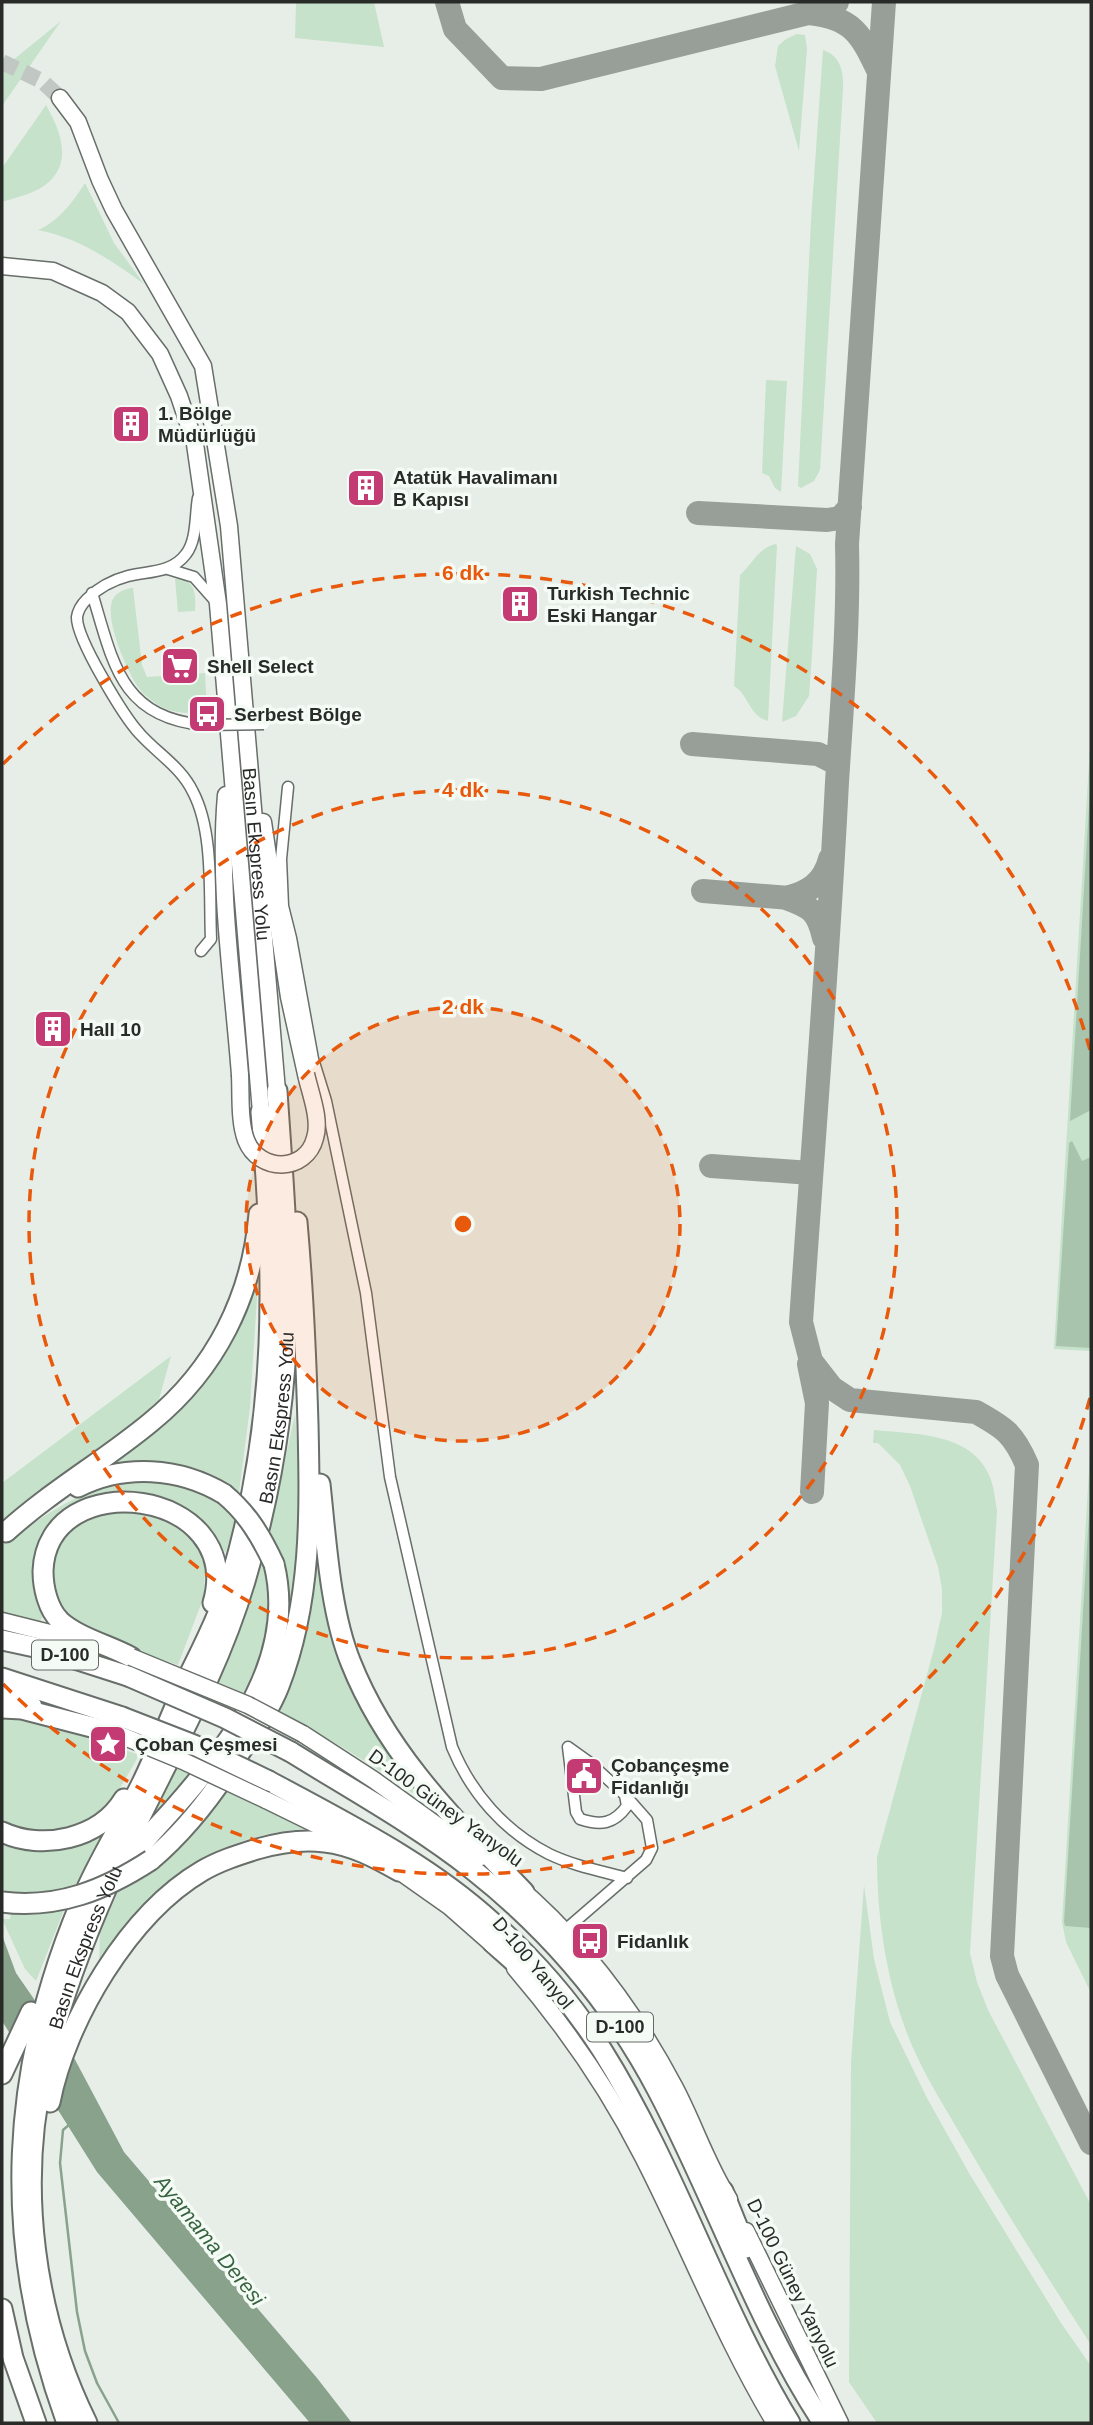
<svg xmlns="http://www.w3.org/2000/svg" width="1093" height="2425" viewBox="0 0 1093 2425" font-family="Helvetica,sans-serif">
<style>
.green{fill:#c6e2ca}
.forest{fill:#a9c4ad}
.water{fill:#88a28c}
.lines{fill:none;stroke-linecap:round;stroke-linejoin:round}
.stream{stroke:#88a28c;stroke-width:2.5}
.taxiway{stroke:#989e98;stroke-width:24}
.primary-tunnel{stroke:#c1c7c2;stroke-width:16;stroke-dasharray:16 8;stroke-linecap:butt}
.street-casing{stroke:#686e69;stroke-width:13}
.primary-casing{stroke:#686e69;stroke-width:19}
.highway-casing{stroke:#686e69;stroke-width:23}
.street{stroke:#fff;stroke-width:10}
.primary{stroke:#fff;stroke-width:16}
.highway{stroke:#fff;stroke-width:19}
.street-bridge-casing{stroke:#686e69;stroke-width:13;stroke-linecap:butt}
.primary-bridge-casing{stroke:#686e69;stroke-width:19;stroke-linecap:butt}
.highway-bridge-casing{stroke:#686e69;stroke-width:23;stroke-linecap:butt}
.street-bridge{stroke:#fff;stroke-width:10}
.primary-bridge{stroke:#fff;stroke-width:16}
.highway-bridge{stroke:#fff;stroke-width:19}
.ring{fill:none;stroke:#e8590c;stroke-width:3.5;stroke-dasharray:12 9}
.labels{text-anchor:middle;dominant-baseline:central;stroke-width:7;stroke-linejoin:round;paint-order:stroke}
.shield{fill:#f4fbf5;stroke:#656966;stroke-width:2}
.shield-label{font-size:18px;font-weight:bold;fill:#282b28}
.poi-label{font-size:19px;font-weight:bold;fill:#282b28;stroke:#f4fbf5;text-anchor:start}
.street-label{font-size:19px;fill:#282b28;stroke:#f4fbf5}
.water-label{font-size:21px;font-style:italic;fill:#376340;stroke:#f4fbf5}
.centre{fill:#e8590c;stroke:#f4fbf5;stroke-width:3.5}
.ring-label{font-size:21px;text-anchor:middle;font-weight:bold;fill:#e8590c;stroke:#f4fbf5;stroke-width:7;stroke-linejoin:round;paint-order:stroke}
</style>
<rect width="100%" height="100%" fill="#e7eee8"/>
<path class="green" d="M296 2H374L384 47 295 38Z
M61 21 2 106V69Z
M797 34 805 35 807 49 799 151 775 66 778 46 786 39Z
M823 50C841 56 844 73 843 89L820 470 814 481 801 488 798 486 811 220Z
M46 105C62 133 75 168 39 189 28 195 14 198 2 202V168Z
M85 183 114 243 144 284C111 260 79 238 38 230 59 221 73 202 85 183Z
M766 380 787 381 781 492 775 488 769 476 762 473Z
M776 544 777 546 768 721C749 716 749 695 734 686L740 575C752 564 759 547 776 544Z
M796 546 810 554 817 569 812 655 809 696 796 716 782 722Z
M175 579C196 579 196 594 195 611L178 612Z
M131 588H133L142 665 147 677 205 673 207 713C192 713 177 714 164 708 154 703 145 696 138 687 127 671 103 617 113 599 117 592 123 590 131 588Z
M1091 729V1351L1054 1349Z
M259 1266 250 1407 239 1492C230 1486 221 1479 211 1474 177 1458 137 1466 102 1471L168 1414Z
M171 1356 158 1403 68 1473 2 1521V1483Z
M295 1414 302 1519 291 1612 288 1611V1590L283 1569 270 1530Z
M874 1430C911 1434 969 1432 988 1473 994 1484 995 1499 997 1511L970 1953 977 1982 988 2010 1091 2205V2345C1048 2278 1005 2211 965 2142 943 2104 918 2066 904 2025 885 1972 877 1913 877 1857L934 1649 942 1613V1589L938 1567 910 1486 900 1465 878 1443H873Z
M1091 1436V1993L1066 1942 1062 1922Z
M128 1480C180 1483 197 1482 236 1519L226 1552 221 1550C207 1519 170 1489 133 1495 125 1496 116 1502 108 1506 88 1515 67 1523 47 1532 32 1560 30 1584 44 1613L40 1622 2 1615V1545C44 1516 77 1491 128 1480Z
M128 1509 168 1519 199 1547 205 1565 204 1596 178 1665 91 1635 59 1609 49 1578 60 1535 71 1525 106 1511Z
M318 1535 358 1699 377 1738 428 1804C379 1769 329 1737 275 1710Z
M261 1553C277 1610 266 1641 248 1695L217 1682 235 1639Z
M2 1712 84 1734 139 1755C105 1816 96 1830 23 1832L22 1827 2 1822Z
M177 1768 190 1773 149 1820Z
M223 1788 310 1829C257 1830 203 1851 164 1888 140 1911 120 1941 99 1967L100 1931 119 1890 137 1878Z
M103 1831 75 1888 42 1895 2 1896V1837Z
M864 1885 874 1959 890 2022 927 2098 969 2173 1061 2323 1091 2366V2423H877L849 2382 851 2062Z
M64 1910 36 1981 25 1969 2 1919H10L11 1912Z"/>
<path class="forest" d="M1091 773V1110L1070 1121Z
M1072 1141 1082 1161 1091 1157V1348L1056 1346 1069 1143Z
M1091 1482V1928L1065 1926 1064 1922Z"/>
<path class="water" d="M2 1935 16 1973 72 2054 124 2152 317 2378 352 2423H310L97 2172 2 2021Z"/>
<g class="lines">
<path class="stream" d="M70 2124 63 2130 60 2163 77 2312 85 2351 97 2383 119 2423"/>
<path class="taxiway" d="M447 2 455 29 502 78 541 79 808 13 837 2
M884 2 847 544C849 623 842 703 837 782 828 962 813 1142 801 1322L811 1361 832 1388 850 1400 976 1412C1005 1428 1014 1434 1027 1465L1002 1956 1007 1975 1091 2143
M808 13C852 17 861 34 878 70
M698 513 827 520 840 518 850 507
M692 744 818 754 834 762 838 768
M703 891 802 899
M824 938C818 911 811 907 786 898 808 893 824 883 830 859
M711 1166 811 1173
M809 1364 817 1403 812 1492"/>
<path class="primary-tunnel" d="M2 62 42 81 60 98"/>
<defs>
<path id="street" d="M198 498C195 515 197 540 186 554 172 573 149 571 128 576 113 580 98 588 87 599 82 604 78 610 77 617 76 638 124 717 140 734 158 754 181 767 193 792 214 832 209 895 211 939L201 951
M168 569 194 577 217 603
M92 593C113 662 120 717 203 725
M288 787 281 859 283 906 291 938 313 1059 326 1101 366 1293 390 1477 452 1747C471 1793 504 1831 549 1854 574 1866 601 1871 627 1878
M568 1747 589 1762 625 1795
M564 1931 646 1860 652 1848 647 1820 625 1795 627 1806C614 1824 601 1826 580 1819L576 1812 568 1747"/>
<g id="primary">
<path id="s1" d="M60 98 78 122 100 180 114 210 203 366 229 526 277 1091"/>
<path d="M2 266 53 271 102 293 128 312 160 354 179 396 195 444 218 604 261 1112"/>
<path d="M226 795C218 888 233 982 240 1075"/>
<path d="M263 822 289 997 306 1074"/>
<path d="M2 1621 82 1641"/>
<path d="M2 1696 33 1705"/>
<path d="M303 1734 374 1780 481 1857"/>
<path d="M266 1800 358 1845"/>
<path d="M389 1864 450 1907 500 1951"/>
<path d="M515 1884C581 1940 635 2012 675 2088 694 2124 707 2165 729 2199"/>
<path d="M515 1968C564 2025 609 2090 643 2157 688 2245 724 2338 775 2423"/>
<path d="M746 2231 840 2423"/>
</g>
<g id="highway">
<path d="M320 1484C326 1539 330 1612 351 1663 388 1756 456 1821 524 1892"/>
<path d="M78 1487C124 1464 179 1467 224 1494"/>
<path d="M6 1532C51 1491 104 1461 151 1422 216 1369 252 1296 259 1214"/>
<path d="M2 1640 44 1649 128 1676"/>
<path d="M131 1657C109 1645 79 1638 60 1621 48 1609 43 1588 43 1571 47 1463 246 1488 213 1603"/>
<path d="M2 1678 122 1717"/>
<path d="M2 1708 22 1709 115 1733"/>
<path d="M291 1752C352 1790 416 1825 473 1870 549 1930 613 2005 658 2091 716 2201 755 2319 823 2423"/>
<path d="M269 1781C346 1823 426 1862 492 1922 534 1959 572 2003 602 2050 676 2168 718 2304 790 2423"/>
<path d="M2 1832C42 1851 100 1839 124 1799"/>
<path d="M130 1860C143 1840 160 1824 175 1807 234 1740 297 1657 274 1564"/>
<path d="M151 1860C184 1832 210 1799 233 1763 249 1738 268 1714 279 1686 312 1601 310 1513 308 1424 306 1356 303 1289 297 1222"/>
<path d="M493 1943 529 1975"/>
<path d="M2 2074 31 2012"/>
<path d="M50 2102C66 2020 129 1914 202 1871 219 1861 238 1855 257 1849 278 1843 303 1839 325 1842 352 1845 376 1858 399 1871"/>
<path d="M723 2191 746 2248"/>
<path d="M2 2309 13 2358 36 2423"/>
<path d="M67 2423C0 2240 8 2065 88 1886 104 1851 125 1818 142 1783 161 1744 175 1702 195 1663 209 1635 223 1606 232 1575 278 1418 275 1273 261 1112"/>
<path id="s2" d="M87 2423C34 2316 17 2186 44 2070 60 1998 88 1928 119 1861 162 1768 216 1680 245 1581 270 1497 285 1409 287 1321 289 1244 282 1167 277 1091"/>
</g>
</defs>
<use href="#street" class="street-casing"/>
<use href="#primary" class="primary-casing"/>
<use href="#highway" class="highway-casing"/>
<use href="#street" class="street"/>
<use href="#primary" class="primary"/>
<use href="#highway" class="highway"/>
<defs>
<path id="street-bridge" d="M203 725 264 724"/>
<path id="primary-bridge" d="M240 1075C241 1095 239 1121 246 1140 259 1173 306 1173 315 1138 321 1119 310 1093 306 1074
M131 1657 248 1705 303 1734
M115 1733 183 1761 266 1800"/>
<path id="highway-bridge" d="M224 1494C247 1513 261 1536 274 1564
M128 1676 225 1718 291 1752
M122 1717 194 1745 269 1781
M2 1902C58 1909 105 1890 151 1860"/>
</defs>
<use href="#street-bridge" class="street-bridge-casing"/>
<use href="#primary-bridge" class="primary-bridge-casing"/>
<use href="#highway-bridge" class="highway-bridge-casing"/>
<use href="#street-bridge" class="street-bridge"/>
<use href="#primary-bridge" class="primary-bridge"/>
<use href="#highway-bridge" class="highway-bridge"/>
</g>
<circle cx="463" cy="1224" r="217" fill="#e8590c" fill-opacity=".12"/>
<g class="ring">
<circle cx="463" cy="1224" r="217"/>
<circle cx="463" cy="1224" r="434"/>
<path d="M1090 1398A651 651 0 0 1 3 1684M3 764A651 651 0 0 1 1090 1050"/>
</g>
<defs>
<symbol id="building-square" viewBox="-11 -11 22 22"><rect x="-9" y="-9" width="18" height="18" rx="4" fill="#c43b74" stroke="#f4fbf5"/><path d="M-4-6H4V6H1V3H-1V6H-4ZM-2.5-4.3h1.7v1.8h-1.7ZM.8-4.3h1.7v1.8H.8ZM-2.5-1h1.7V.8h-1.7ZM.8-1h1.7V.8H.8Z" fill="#fff"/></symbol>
<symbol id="supermarket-square" viewBox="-11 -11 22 22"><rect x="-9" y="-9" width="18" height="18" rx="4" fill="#c43b74" stroke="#f4fbf5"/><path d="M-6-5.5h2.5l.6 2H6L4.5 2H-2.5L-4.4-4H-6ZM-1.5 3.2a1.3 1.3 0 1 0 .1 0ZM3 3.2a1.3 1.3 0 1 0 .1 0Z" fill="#fff"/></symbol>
<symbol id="bus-square" viewBox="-11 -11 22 22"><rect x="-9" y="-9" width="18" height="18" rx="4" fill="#c43b74" stroke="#f4fbf5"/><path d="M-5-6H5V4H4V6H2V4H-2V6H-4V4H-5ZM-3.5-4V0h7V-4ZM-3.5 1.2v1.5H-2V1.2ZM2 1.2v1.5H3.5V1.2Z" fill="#fff"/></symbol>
<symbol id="sight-square" viewBox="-11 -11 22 22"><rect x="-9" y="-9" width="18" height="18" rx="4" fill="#c43b74" stroke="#f4fbf5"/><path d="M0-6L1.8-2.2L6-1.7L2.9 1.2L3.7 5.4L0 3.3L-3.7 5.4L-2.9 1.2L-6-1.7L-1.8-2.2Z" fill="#fff"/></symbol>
<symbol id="civic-square" viewBox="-11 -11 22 22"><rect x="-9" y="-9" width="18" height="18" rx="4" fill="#c43b74" stroke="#f4fbf5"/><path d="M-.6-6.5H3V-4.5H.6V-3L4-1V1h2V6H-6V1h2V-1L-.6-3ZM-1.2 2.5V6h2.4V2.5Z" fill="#fff"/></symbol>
</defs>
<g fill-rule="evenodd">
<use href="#building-square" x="109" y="402" width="44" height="44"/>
<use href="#building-square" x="344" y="466" width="44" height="44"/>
<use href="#building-square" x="498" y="582" width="44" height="44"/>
<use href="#supermarket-square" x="158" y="644" width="44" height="44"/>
<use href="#bus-square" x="185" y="692" width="44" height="44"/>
<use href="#building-square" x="31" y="1007" width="44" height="44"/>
<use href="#sight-square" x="86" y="1722" width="44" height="44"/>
<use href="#civic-square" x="562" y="1754" width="44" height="44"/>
<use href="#bus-square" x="568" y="1919" width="44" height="44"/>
</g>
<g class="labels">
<g class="shield">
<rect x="32" y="1640.5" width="66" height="29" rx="5"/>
<rect x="587" y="2012.5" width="66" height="29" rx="5"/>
</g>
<g class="shield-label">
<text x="65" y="1655">D-100</text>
<text x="620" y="2027">D-100</text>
</g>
<g class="poi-label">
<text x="158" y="413">1. Bölge<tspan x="158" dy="22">Müdürlüğü</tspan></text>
<text x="393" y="477">Atatük Havalimanı<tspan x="393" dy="22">B Kapısı</tspan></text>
<text x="547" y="593">Turkish Technic<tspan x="547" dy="22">Eski Hangar</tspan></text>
<text x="207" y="666">Shell Select</text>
<text x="234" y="714">Serbest Bölge</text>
<text x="80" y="1029">Hall 10</text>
<text x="135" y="1744">Çoban Çeşmesi</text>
<text x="611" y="1765">Çobançeşme<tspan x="611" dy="22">Fidanlığı</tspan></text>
<text x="617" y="1941">Fidanlık</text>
</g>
<g class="street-label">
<text stroke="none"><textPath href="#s1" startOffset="796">Basın Ekspress Yolu</textPath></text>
<text stroke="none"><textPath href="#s2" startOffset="1059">Basın Ekspress Yolu</textPath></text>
<text transform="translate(446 1808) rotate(36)">D-100 Güney Yanyolu</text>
<text stroke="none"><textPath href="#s2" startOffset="492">Basın Ekspress Yolu</textPath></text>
<text transform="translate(533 1963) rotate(50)">D-100 Yanyol</text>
<text transform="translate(793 2283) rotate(64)">D-100 Güney Yanyolu</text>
</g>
<g class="water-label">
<text transform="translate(210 2240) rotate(51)">Ayamama Deresi</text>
</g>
</g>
<circle cx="463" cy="1224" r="10" class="centre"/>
<g class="ring-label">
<text x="463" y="580">6 dk</text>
<text x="463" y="797">4 dk</text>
<text x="463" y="1014">2 dk</text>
</g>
<rect width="1093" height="2425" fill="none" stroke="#282b28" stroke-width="7"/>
</svg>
